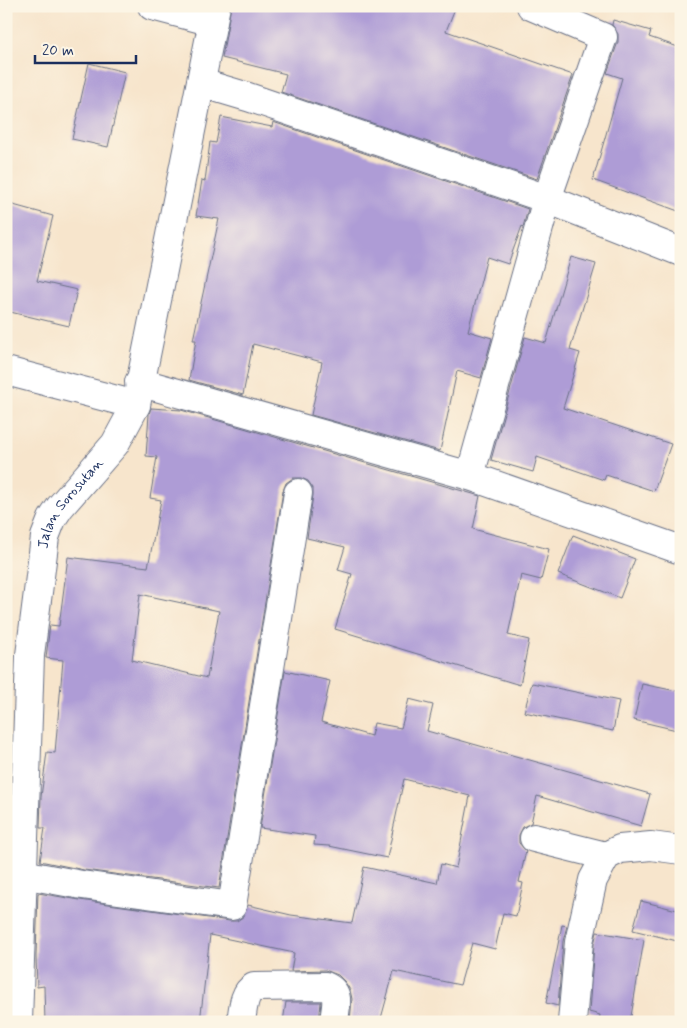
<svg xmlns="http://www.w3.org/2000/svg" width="687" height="1028" viewBox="0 0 687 1028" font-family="Mynerve,sans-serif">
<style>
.building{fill:#ae9cd6;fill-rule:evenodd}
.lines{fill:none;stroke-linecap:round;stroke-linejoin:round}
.street-casing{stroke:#686f84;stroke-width:30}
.street{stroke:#fff;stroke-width:28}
.labels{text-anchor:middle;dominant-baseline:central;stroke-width:5;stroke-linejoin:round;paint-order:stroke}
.street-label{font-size:15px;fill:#1b2f5e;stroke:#fcf5e5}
</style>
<rect width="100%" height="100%" fill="#fcf5e5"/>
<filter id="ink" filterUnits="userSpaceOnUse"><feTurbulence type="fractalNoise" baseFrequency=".02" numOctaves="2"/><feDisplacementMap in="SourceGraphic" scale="10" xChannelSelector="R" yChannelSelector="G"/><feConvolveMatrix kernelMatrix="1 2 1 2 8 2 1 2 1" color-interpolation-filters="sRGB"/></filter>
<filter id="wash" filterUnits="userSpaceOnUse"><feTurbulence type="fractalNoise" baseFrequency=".0096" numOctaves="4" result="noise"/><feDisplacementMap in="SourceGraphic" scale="20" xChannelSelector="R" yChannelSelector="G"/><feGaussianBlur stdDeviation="1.12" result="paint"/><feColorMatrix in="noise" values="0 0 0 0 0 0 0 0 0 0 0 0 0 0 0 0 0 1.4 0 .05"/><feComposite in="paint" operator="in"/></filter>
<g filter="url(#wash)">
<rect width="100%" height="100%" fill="#f7e5cc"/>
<g id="blocks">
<path class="building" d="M231 6H456L446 31 573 75 537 179 281 92 286 74 222 58Z
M613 20 651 31 649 37 681 48V212L593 180 622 78 607 73 618 42V34L612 25Z
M89 63 125 72 108 147 72 139Z
M221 117 272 127 273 122 528 209 523 227 522 226 508 264 487 257 468 331 492 338 481 378 457 371 440 451 311 415 322 362 253 344 243 395 189 380 196 340H193L219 219 196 216 202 180 205 181 210 142 216 143Z
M6 203 53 216 37 281 77 290 69 326 6 311Z
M571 257 596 264 570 350 580 353 563 408 671 444 654 491 606 475 604 480 537 457 533 472 491 460 525 337 546 343Z
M151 408 181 410 480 496 473 529 549 549 541 580 521 575 508 635 529 640 520 685 335 629 352 574 338 570 345 547 307 538 313 495V488L308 481 301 478H293L286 483 283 491 219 888 84 870 40 861 45 828H40L41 797 47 752 55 753 63 660 46 658 50 625 59 626 68 557 148 567 161 500 150 498 157 457 146 456 149 414ZM140 594 219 611 207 678 132 660Z
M573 535 635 559 620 598 558 574Z
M285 671 330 681 321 722 371 736 374 723 401 728 409 699 433 705 427 731 650 794 641 826 537 796 531 823 523 827 519 835V843L526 851 519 882 523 883 516 916 503 913 495 949 472 943 460 985 394 971 380 1022H350L352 999 350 990 345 982 338 975 325 970 291 971 294 953 210 935 200 1022H45L44 986 37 987 36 956 38 893 80 900 230 921H237L244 916 248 905 291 915 352 923 364 867 437 883 441 864 456 868 470 796 404 779 387 858 329 846 314 845 315 836 260 828Z
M532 683 619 701 613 731 524 712Z
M642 684 681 692V731L634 720Z
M641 901 681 911V942L633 930Z
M562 925 567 926 563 941 558 1006 546 1003Z
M597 932 644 940 630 1022H599L600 1015 589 1012 594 944Z
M286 1002H321L319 1022H283Z"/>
</g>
</g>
<g filter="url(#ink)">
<use href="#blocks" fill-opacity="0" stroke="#686f84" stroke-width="1"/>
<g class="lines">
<defs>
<g id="street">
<path d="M152 6 213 22"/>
<path d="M201 83 248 97 547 199 681 252"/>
<path d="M6 371 136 405"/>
<path d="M139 382 470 476 681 550"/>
<path d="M470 476 547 199 603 37 531 6"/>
<path d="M534 838 606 856"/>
<path d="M22 874 82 885 232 906 298 493"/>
<path id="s1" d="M18 1022 30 655 45 537 52 519 60 507 115 444 136 405 216 6"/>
<path d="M241 1022C243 1010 243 993 254 987L325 986C342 993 335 1007 334 1022"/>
<path d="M572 1022 579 942 593 880 606 856 620 849 651 846 681 850"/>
</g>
</defs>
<use href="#street" class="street-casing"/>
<use href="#street" class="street"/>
</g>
</g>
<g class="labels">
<g class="street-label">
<text stroke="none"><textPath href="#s1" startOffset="528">Jalan Sorosutan</textPath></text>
</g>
</g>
<rect width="687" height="1028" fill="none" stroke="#fcf5e5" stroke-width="25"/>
<path d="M35 55v8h101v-8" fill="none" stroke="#1b2f5e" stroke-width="2.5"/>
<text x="42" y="55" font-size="15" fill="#1b2f5e" stroke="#fcf5e5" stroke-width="4" paint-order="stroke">20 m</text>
</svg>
